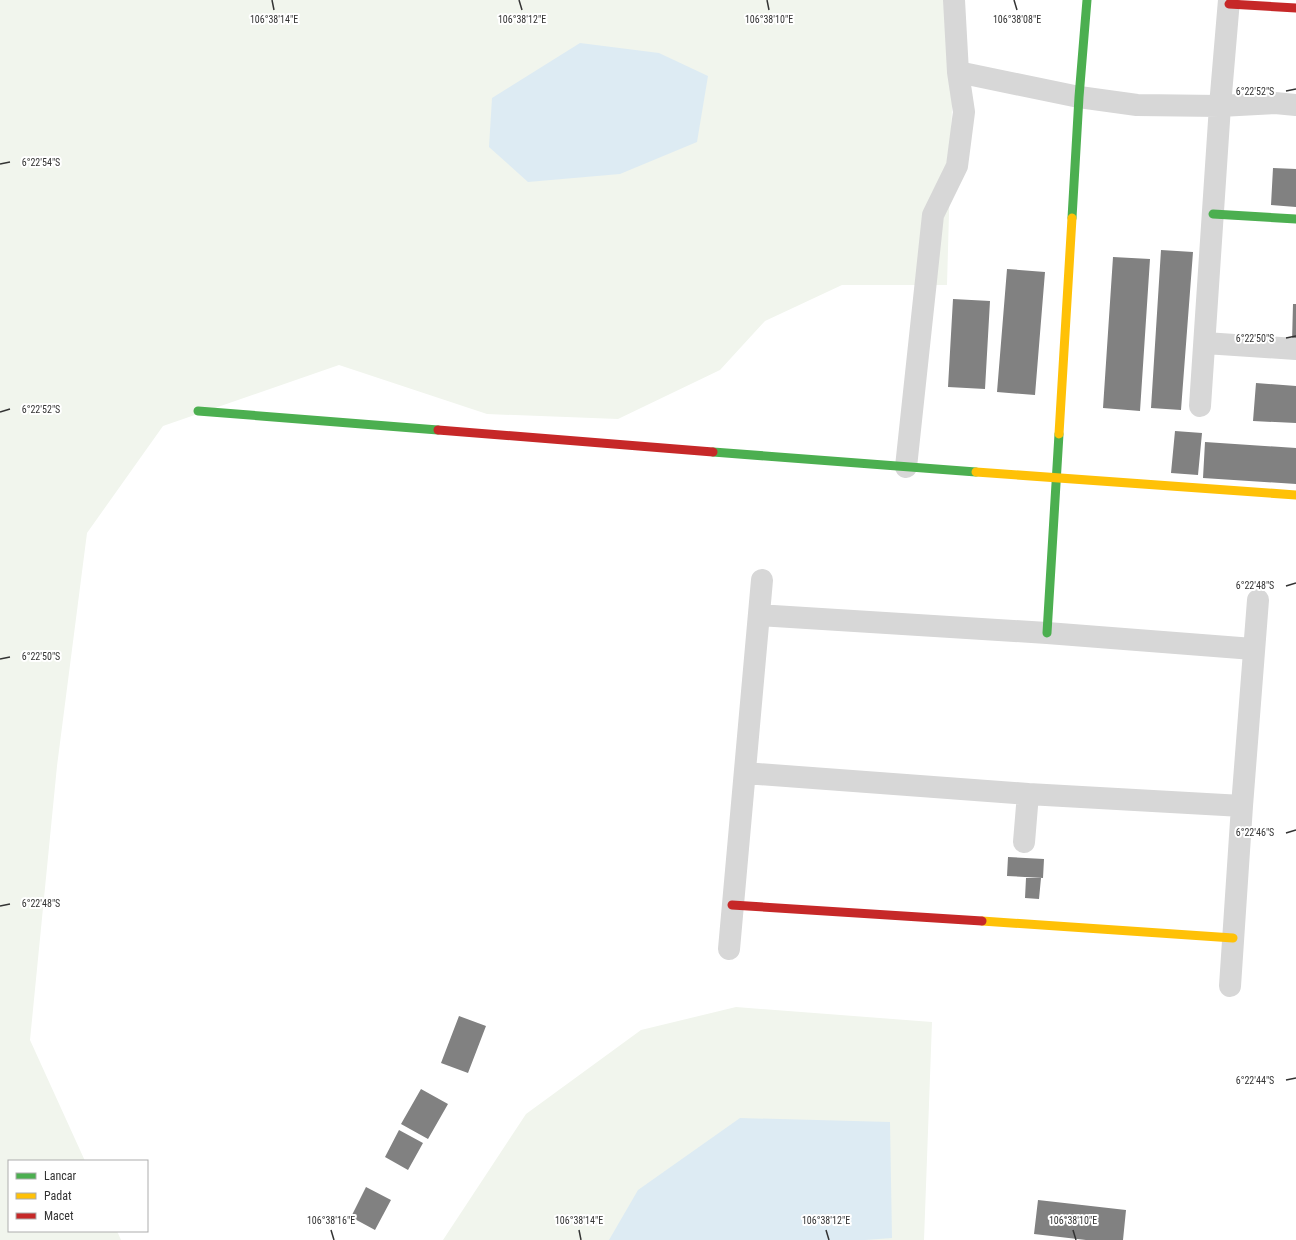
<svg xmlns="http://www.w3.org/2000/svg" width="1296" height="1240" viewBox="0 0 1296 1240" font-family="'Roboto Condensed',sans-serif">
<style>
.green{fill:#f1f5ed}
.water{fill:#ddebf3}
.building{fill:#818181}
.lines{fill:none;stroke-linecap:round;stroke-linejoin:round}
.street{stroke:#d7d7d7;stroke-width:22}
.fast{stroke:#4caf50;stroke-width:9}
.slow{stroke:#ffc107;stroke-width:9}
.jam{stroke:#c62828;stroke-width:9}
.ticks{fill:none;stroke:#333;stroke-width:1.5}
.ticks-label{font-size:10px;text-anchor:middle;fill:#333;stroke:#fff;stroke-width:4;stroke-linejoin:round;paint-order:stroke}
</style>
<rect width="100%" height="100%" fill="#fff"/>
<path class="green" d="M0 0H955L947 285H842L765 321 720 370 618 419 487 414 339 365 163 426 87 533 57 766 30 1040 85 1161H9V1231H117L121 1240H0Z
M736 1007 932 1022 924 1240H443L526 1114 641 1030Z"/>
<path class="water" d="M580 43 659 53 708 76 697 142 620 174 528 182 489 147 492 98Z
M740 1118 890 1122 892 1238 865 1240H609L638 1190Z"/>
<path class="building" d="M1273 168 1296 169V207L1271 205Z
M1161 250 1193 252 1181 410 1151 408Z
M1113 257 1150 259 1140 411 1103 408Z
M1007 269 1045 272 1035 395 997 392Z
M953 299 990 301 985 389 948 387Z
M1293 304H1296V342H1292Z
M1256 383 1296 386V423L1253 421Z
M1175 431 1202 433 1198 475 1171 473Z
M1205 442 1296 448V484L1203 478Z
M1008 857 1044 859 1043 878 1007 876Z
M1026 878H1041L1039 899 1025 898Z
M459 1016 486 1026 468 1073 441 1063Z
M421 1089 448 1104 428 1139 401 1124Z
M399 1130 423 1143 408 1170 385 1157Z
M366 1187 391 1200 375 1230 351 1217Z
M1038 1200 1126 1210 1123 1240H1086L1034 1234Z"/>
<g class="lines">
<path class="street" d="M954 0 958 72 1079 97 1137 105 1220 106 1275 103 1296 105
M1205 343 1296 349
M1200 406 1220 106 1229 0
M906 467 933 215 957 166 964 112 958 72
M759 615 1047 633 1253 649
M745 773 1028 794 1242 806
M1024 842 1028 794
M729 949 762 580
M1230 986 1242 806 1258 600"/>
<path class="fast" d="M1213 214 1296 219
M1072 218 1079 97 1087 0
M198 411 438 430
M713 452 976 472
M1047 633 1059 434"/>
<path class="slow" d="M1059 434 1072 218
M976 472 1296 495
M982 921 1233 938"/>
<path class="jam" d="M1229 4 1296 8
M438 430 713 452
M732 905 982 921"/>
</g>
<path class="ticks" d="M272 0 274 10M519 0 522 10M767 0 769 10M1014 0 1017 10M1286 91 1296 89M0 164 10 162M1286 338 1296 336M0 412 10 409M1286 586 1296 583M0 659 10 657M1286 833 1296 830M0 906 10 904M1286 1080 1296 1078M331 1230 334 1240M579 1230 581 1240M826 1230 829 1240M1073 1230 1076 1240"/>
<g class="ticks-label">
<text x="274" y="23">106°38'14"E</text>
<text x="522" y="23">106°38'12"E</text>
<text x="769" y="23">106°38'10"E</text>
<text x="1017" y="23">106°38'08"E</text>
<text x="1255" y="95">6°22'52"S</text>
<text x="41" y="166">6°22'54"S</text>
<text x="1255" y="342">6°22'50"S</text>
<text x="41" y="413">6°22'52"S</text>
<text x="1255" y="589">6°22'48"S</text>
<text x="41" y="660">6°22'50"S</text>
<text x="1255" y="836">6°22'46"S</text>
<text x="41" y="907">6°22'48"S</text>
<text x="1255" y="1084">6°22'44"S</text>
<text x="331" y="1224">106°38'16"E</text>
<text x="579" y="1224">106°38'14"E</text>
<text x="826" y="1224">106°38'12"E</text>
<text x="1073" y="1224">106°38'10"E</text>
</g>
<rect x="8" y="1160" width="140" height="72" fill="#ffffff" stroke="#adadad"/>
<rect x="16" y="1173" width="20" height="6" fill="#4caf50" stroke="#adadad"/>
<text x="44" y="1180" font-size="12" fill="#333333">Lancar</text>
<rect x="16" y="1193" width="20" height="6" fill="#ffc107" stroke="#adadad"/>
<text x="44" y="1200" font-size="12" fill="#333333">Padat</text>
<rect x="16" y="1213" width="20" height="6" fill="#c62828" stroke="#adadad"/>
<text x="44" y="1220" font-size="12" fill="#333333">Macet</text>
</svg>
